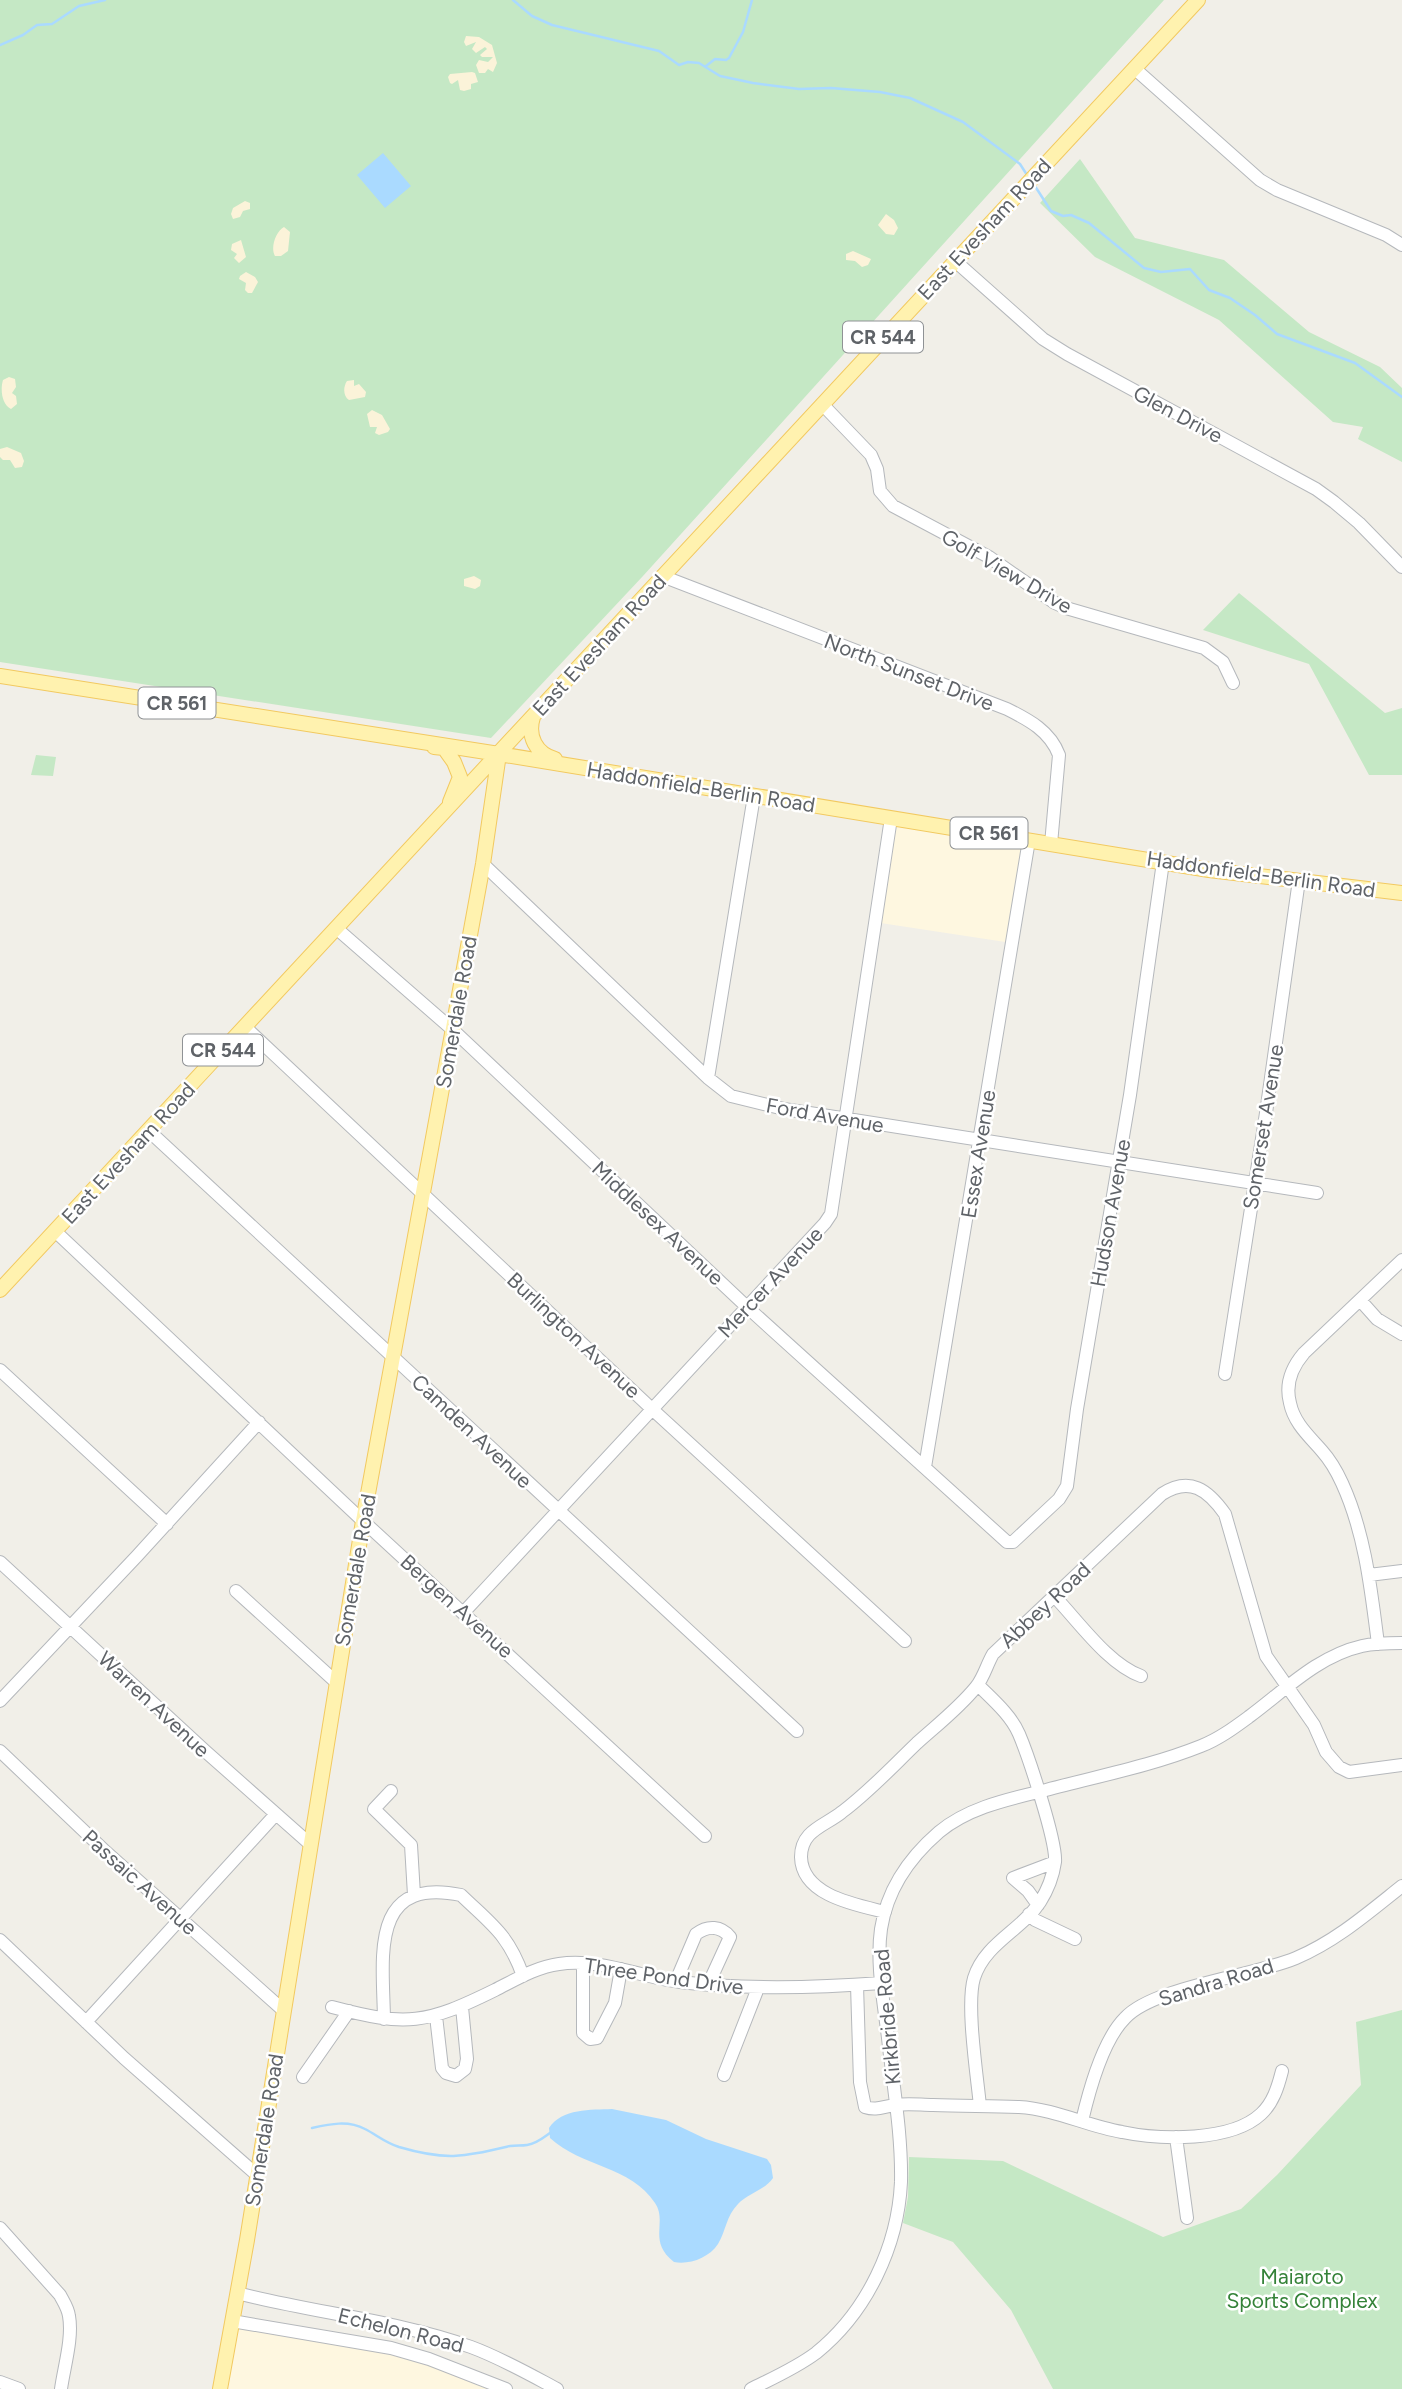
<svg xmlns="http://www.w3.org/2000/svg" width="1402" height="2389" viewBox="0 0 1402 2389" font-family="Figtree,sans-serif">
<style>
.commercial{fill:#fef7e0}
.green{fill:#c5e8c5}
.sand{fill:#fbf3d9}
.water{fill:#aadaff}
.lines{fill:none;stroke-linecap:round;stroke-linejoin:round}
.stream{stroke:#aadaff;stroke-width:2.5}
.minor-casing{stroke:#b5b8bc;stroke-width:14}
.major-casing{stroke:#f2c960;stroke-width:16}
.minor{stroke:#fff;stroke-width:12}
.major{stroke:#fff2af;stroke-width:14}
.labels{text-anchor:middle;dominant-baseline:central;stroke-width:5;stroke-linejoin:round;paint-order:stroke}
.shield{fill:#fff;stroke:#8f9295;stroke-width:2}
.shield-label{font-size:19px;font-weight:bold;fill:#5f6368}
.street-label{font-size:21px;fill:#5f6368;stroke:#fff}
.park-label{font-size:21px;fill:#348238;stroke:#fff}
</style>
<rect width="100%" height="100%" fill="#f1efe8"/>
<path class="commercial" d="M891 818 1029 840 1012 943 874 922Z
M232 2321 391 2348 506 2389H220Z"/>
<path class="green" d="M0 0H1164L643 576 491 738 0 662Z
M1080 159 1135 238 1224 260 1309 332 1380 367 1402 388V462L1358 439 1363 427 1333 422 1219 320 1095 257 1040 203Z
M1239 593 1385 713 1402 708V775H1369L1309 664 1203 630Z
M36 755 56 757 53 776 31 775Z
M1402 2010V2389H1053L1011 2310 953 2242 903 2223 908 2197 909 2157 1003 2161 1163 2237 1241 2209 1277 2175 1361 2085 1356 2022Z"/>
<path class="sand" d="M466 36 479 37 492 45 497 63 493 72 488 69 485 73H479L476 65 479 60 488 62 493 57H482L480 55 487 49 485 47 476 53 472 49 476 42 466 46 464 42Z
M472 72 475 73 478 82 471 84V89L464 91 460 90 458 80 452 84 450 83 448 77 450 74Z
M245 201 250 203V209L243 211 240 217 233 219 231 214 233 208Z
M886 214 894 220 898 228 894 235 886 234 878 225Z
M284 227 290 232 288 251 281 256H275C270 248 276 231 284 227Z
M241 240 246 257 239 263 234 258 237 254 231 250 232 244Z
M853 251 871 259 868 265 862 267 855 261 846 260V254Z
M246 272 255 277 258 282 252 293H248L245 290 246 283 239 279 240 276Z
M9 377 15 379 16 387 12 393 16 396 17 404 11 409C2 405 0 390 3 380Z
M354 380V386L359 384 366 392 365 397 349 400C343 396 343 387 347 381Z
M372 410 382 415 390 429 388 432 379 435 375 433 377 427H370L367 414Z
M7 447 21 453 24 461 22 467 15 468 10 460H3L0 457V449Z
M474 576 481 580 480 586 475 589 464 586V579Z"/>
<path class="water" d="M383 153 411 186 385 208 357 175Z
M612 2109 666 2120 706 2139 767 2159 771 2165 773 2178C765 2190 748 2193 738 2204 726 2216 726 2231 718 2244 709 2258 689 2265 674 2262 647 2241 668 2222 655 2203 631 2166 581 2167 550 2138L549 2128C562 2108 591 2110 612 2109Z"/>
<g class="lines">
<path class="stream" d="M513 0 532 16 552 25 659 51 679 65 688 62 699 63 720 76 753 83 799 89 831 88 880 92 910 98 963 122 1020 164 1027 175
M0 45 23 35 37 25 52 24 79 6 105 0
M706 66 715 59 726 60 729 58 743 32 752 0
M1033 183 1051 211 1063 216 1071 215 1089 223 1144 268 1161 272 1190 269 1209 290 1230 298 1255 315 1277 334 1355 363 1402 397
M312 2128C330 2124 348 2120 365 2129 377 2135 384 2142 399 2147 447 2161 462 2157 510 2146 516 2145 521 2146 527 2145 536 2144 543 2138 550 2133"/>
<defs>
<path id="minor" d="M1134 68 1260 180 1277 190 1386 235 1402 245
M954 260 1043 339 1067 354 1316 489 1334 502 1359 523 1402 567
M822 404 871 455 877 469 880 491 893 506 989 557 1055 603 1066 608 1204 648 1223 662 1233 683
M662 576 1007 709C1029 720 1050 731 1059 755L1051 844
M483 864 708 1078 731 1096 784 1109 1317 1193
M336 928 453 1030 747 1307 1007 1542H1013L1059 1499 1067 1486 1077 1409 1130 1095 1163 862
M245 1027 653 1410 905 1641
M708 1078 754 796
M149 1131 797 1731
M56 1232 363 1521 705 1836
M1360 1300 1377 1319 1402 1334
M0 1370 167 1524
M1225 1374 1266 1113 1299 880
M925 1467 1029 840
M0 1562 205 1751 310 1844
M1369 1575 1402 1571
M236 1591 336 1682
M1055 1597C1079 1622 1108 1664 1141 1676
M464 1612 825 1223 831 1214 891 818
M1378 1644C1371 1589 1365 1533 1342 1483 1337 1472 1330 1460 1322 1451 1309 1436 1294 1423 1290 1403 1285 1384 1292 1367 1304 1353L1402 1260
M978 1685C992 1699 1011 1715 1019 1734 1028 1755 1057 1842 1055 1862 1053 1876 1047 1891 1040 1902 1022 1930 985 1943 974 1978 966 2005 977 2075 980 2106
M0 1701 137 1556 259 1422
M0 1751 106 1852 283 2010
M391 1791 374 1809 411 1845 414 1895
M1038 1905 1028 1891 1013 1878 1055 1862
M885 1912C857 1905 802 1896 801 1857 801 1830 825 1826 842 1812 869 1792 893 1766 917 1743 937 1725 959 1708 976 1687 984 1677 987 1664 993 1654L1162 1494C1190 1476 1208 1490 1225 1514L1266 1656 1314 1725 1326 1752 1339 1767 1349 1772 1402 1765
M1029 1914 1035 1920 1075 1939
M0 1940 124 2058 257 2175
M583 1963V2033L590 2039 597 2038 615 2003 621 1969
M676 1981 696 1934C708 1925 721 1926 730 1937L708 1985
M857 1985 860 2082 865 2107C877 2111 884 2106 896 2105 908 2103 921 2105 933 2105 962 2106 990 2106 1019 2107 1055 2109 1087 2126 1122 2132 1160 2140 1231 2142 1261 2114 1273 2103 1278 2087 1282 2071
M332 2007C407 2027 426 2024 495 1990 515 1980 536 1967 559 1964 600 1958 640 1977 680 1982 747 1990 814 1988 882 1983
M436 2016 442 2068 446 2073 456 2076 465 2069 467 2059 462 2007
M384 2019C383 1957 369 1876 461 1895 492 1925 508 1934 523 1976
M86 2022 276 1814
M724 2075 758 1988
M303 2077 349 2011
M1082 2121C1089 2091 1103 2040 1125 2018 1153 1987 1254 1976 1296 1958 1336 1941 1368 1913 1402 1886
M1176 2137 1187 2218
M0 2228 60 2295C63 2301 68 2308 69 2316 73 2338 64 2367 61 2389
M237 2293C314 2313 395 2320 471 2347 501 2358 529 2374 557 2389
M232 2321 391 2348 429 2359 506 2389
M0 2382 19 2389
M751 2389C773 2378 796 2368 816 2353 867 2312 898 2246 901 2182 902 2134 893 2085 888 2038 884 2003 876 1964 881 1929 887 1890 910 1857 939 1832 969 1807 1010 1799 1046 1790 1098 1776 1151 1766 1201 1746 1219 1739 1235 1727 1250 1716 1285 1690 1318 1656 1362 1646 1375 1643 1389 1643 1402 1643"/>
<path id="major" d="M0 676 499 754 1209 870 1402 893
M533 717C527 736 536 754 555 759
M434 747 444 748 454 762 460 777 450 802
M0 1290 1198 0
M220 2389 247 2240 363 1521 483 864 499 754"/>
</defs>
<use href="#minor" class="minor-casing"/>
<use href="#major" class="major-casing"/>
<use href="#minor" class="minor"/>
<use href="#major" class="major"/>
</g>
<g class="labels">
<g class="shield">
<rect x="843" y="321.5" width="80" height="31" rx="5"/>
<rect x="138.5" y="687.5" width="77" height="31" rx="5"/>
<rect x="950.5" y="817.5" width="77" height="31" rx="5"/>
<rect x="183" y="1034.5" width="80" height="31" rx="5"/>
</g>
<g class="shield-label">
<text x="883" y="337">CR 544</text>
<text x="177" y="703">CR 561</text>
<text x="989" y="833">CR 561</text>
<text x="223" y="1050">CR 544</text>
</g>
<g class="street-label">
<text transform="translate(984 229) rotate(-47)">East Evesham Road</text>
<text transform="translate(1178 414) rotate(28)">Glen Drive</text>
<text transform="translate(1007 571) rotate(30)">Golf View Drive</text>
<text transform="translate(599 645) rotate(-47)">East Evesham Road</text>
<text transform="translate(909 672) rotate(21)">North Sunset Drive</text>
<text transform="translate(701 787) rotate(9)">Haddonfield-Berlin Road</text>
<text transform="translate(1261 874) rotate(8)">Haddonfield-Berlin Road</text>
<text transform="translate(456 1012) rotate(-80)">Somerdale Road</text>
<text transform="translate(825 1115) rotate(10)">Ford Avenue</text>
<text transform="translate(1263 1127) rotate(-81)">Somerset Avenue</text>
<text transform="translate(128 1153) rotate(-47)">East Evesham Road</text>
<text transform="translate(978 1154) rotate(-81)">Essex Avenue</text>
<text transform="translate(1110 1213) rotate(-80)">Hudson Avenue</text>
<text transform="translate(658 1223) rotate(43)">Middlesex Avenue</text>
<text transform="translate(770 1282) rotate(-47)">Mercer Avenue</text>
<text transform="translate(574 1335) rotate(43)">Burlington Avenue</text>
<text transform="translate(472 1431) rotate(43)">Camden Avenue</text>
<text transform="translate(355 1570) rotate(-80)">Somerdale Road</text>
<text transform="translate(1045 1605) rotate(-43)">Abbey Road</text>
<text transform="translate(457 1606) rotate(42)">Bergen Avenue</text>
<text transform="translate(154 1704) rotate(43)">Warren Avenue</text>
<text transform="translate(140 1882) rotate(42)">Passaic Avenue</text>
<text transform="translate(664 1976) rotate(8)">Three Pond Drive</text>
<text transform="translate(1216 1982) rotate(-17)">Sandra Road</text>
<text transform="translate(887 2017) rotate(-95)">Kirkbride Road</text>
<text transform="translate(264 2130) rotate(-81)">Somerdale Road</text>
<text transform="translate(401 2330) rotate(14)">Echelon Road</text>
</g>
<g class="park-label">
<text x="1302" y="2276">Maiaroto<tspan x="1302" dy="24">Sports Complex</tspan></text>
</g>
</g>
</svg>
